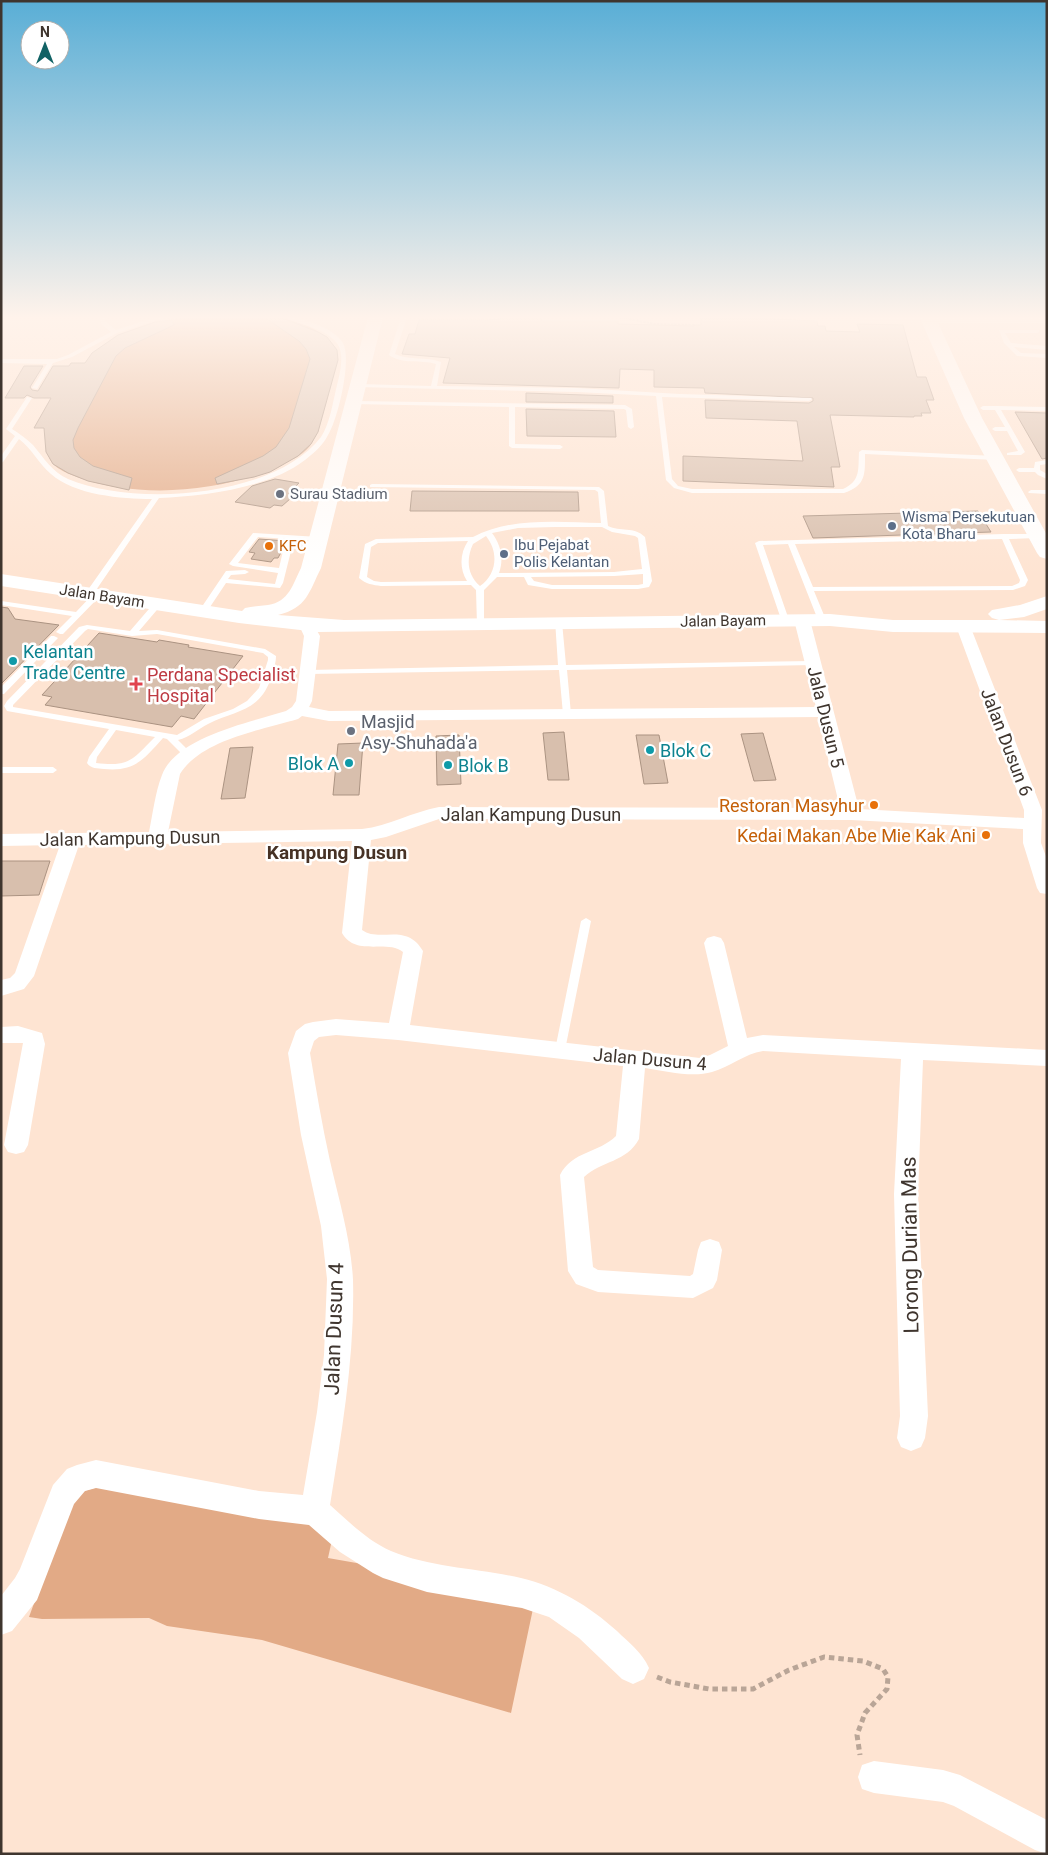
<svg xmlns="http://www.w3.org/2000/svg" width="1048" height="1855" viewBox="0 0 1048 1855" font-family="Roboto,sans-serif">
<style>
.green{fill:#e2aa86}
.building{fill:#d8bfad;stroke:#ab9382}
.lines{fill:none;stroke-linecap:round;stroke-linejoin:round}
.path-far1{stroke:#b9a597;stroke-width:2;stroke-dasharray:2.5 1;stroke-linecap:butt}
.path{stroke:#b9a597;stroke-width:5;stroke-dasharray:5.5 4;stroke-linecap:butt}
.lane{fill:#fff;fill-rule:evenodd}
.street{fill:#fff;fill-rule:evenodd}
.secondary{fill:#fff;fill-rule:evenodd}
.worship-dot{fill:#6b7280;stroke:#fff;stroke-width:2}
.service-dot{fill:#5c6f8a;stroke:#fff;stroke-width:2}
.food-dot{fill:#e8710a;stroke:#fff;stroke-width:2}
.culture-dot{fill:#0f9aa8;stroke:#fff;stroke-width:2}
.health-dot{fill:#e0444e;stroke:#fff;stroke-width:2}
.labels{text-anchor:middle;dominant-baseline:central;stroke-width:5;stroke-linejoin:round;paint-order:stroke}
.far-worship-label{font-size:15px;fill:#5b616d;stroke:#fff;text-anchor:start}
.far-service-label{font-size:15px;fill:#4e5e75;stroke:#fff;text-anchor:start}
.far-food-label{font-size:15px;fill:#c56008;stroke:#fff;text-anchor:start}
.far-street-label{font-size:15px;fill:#3f352e;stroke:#fff}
.culture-label{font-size:18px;fill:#0d838f;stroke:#fff;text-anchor:start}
.health-label{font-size:18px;fill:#be3a42;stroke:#fff;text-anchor:start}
.street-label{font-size:18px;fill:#3f352e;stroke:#fff}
.worship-label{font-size:18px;fill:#5b616d;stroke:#fff;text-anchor:start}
.food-label{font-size:18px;fill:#c56008;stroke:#fff;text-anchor:end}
.neighbourhood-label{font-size:19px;font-weight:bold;fill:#473225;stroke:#fff}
.near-street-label{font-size:21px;fill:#3f352e;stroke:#fff}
</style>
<rect width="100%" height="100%" fill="#fee4d2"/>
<path class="green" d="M187 317C229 317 299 307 331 342 327 367 324 427 310 446 302 456 289 461 278 466 220 493 137 499 77 477 69 474 59 470 53 464 44 454 48 440 49 428H34L71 363H85C109 332 150 323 187 317Z
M101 1486 335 1526 328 1558 385 1568 534 1604 511 1713 262 1640 167 1626 149 1618 42 1619 29 1617 74 1494Z"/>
<path class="building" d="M264 317H279L318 332 327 337 337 350 338 360 318 432 311 444 298 456 270 472 254 477 217 484 215 478 263 456 276 447 289 428 310 359 306 349 299 341Z
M501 317H542L541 321H618V324L694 326V325H701V318L775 319 817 321 818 326H825L826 331 860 332 857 324 903 325 917 377H926L934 400H926L931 413H921L922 416H914V417L830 415 840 467H831L834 487 683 481V456L803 461 797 421 706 418 705 400 809 403 813 401V398L705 393 704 388 654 387V370L620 369 619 388 443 383 450 358 402 354 409 334H415L419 320H487L501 319Z
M172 320 174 325 125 348 116 356 78 428 73 440 74 448 80 457 93 466 132 478 129 490 88 481 68 473 53 464 46 452 44 428H34L51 398H34L27 395 24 398H5L24 366H43L30 387 32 390 38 391 53 366H69L71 363H85L92 353 118 335 155 322Z
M526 393 613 396V403L526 402Z
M526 409 614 411 616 437 527 436Z
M1015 412 1047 413V458L1042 459Z
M275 479 299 483 292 490 299 491 282 506 274 505 270 508 235 502 252 486Z
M412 491 578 492 579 511H410Z
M978 511 991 532 813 538 803 516Z
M259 539 287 541 278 558H274L271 562 251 559 255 553 249 552Z
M1 607 8 608 15 619 59 625 1 684Z
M99 633 157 642 159 640 189 645 188 647 243 656 194 719 181 716 172 727 45 705 52 697 42 695Z
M564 732 569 780H548L543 733Z
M763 733 776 780 754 781 741 734Z
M459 735 461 784 437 785 436 736Z
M636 735H659L668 783 644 784Z
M363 743 359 795H333L338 744Z
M253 747 245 798 221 799 230 748Z
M1 861H50L39 895 1 896Z"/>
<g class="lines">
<path class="path-far1" d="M619 317 655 324 694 325"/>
<path class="path" d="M657 1677 670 1682 709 1689H753L789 1670 824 1657 863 1661 883 1669 888 1677 887 1689 865 1713 857 1735 860 1755"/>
<path class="lane" d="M99 317H105L106 322 116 330 153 318 166 317 117 333 72 357 53 363 37 389 32 388 47 364 1 363V359H57L68 355 111 332 101 324Z
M285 317C302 317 334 328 343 343 352 360 338 419 328 435 323 445 314 453 305 460 269 488 204 496 159 498L92 596H86L85 594 152 499C122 499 74 495 51 474 39 464 32 449 19 439L3 462 1 463V456L15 436 6 429 27 397 32 398 12 429C20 434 27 439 33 445 44 458 52 472 68 479 134 507 274 498 321 437 329 425 332 407 335 394 338 379 347 355 336 342 323 327 301 326 285 317Z
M401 317H407L395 354C409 361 426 356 441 362L437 386 577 388 680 394 811 398 812 399 809 401 662 397 672 479 678 486 692 489H843C861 481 858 469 859 452L862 450 996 456 999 458 996 460 865 454C865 474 866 486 844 493H692L674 488 666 480 656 396 577 392 356 387 355 386 358 384 431 386 436 364C420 359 403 365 389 355Z
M858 317H930L931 318 928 320 861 319Z
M999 330H1039V332L1037 333H1005L1011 343 1047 346V350L1014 347 1021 353 1047 354V358L1017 356 1004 343Z
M354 401 625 405 632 409 634 427 631 429 628 427 626 410 624 409 515 407V444L560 445 563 447 560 449 512 448 509 446V407L352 404 351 403Z
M997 406 1047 407V411L1001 410 1025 452 1021 455H1007V453L1018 451 1007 431H995L992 429 995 427H1005L995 410H983L980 408 983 406Z
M1047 460V464L1040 465V470L1047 474V479L1038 475 1035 472H1019L1016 470 1019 468H1034L1035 462Z
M372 484 599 487 604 491 608 526C620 532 634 526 645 537L652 581 649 587 638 589H552L528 585 524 577H497L484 590V623L483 625H477L476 590 471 585 381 586C373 585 366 584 359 578L365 544 376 539 473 537C511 517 559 522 601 523L598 492 595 490 370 487V485ZM555 527H602L612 532 635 536 638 538 642 569 614 572 499 573C504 559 501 545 492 533L518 528ZM486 536C499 552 497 574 480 586 467 575 466 559 473 544ZM468 541C460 553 459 568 467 581L381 582 374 581 367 577 371 547 378 543ZM643 574V584L638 585H552L534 581 531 577 614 576Z
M1031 490H1047V494L1029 493 1028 492Z
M253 533 319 537 323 539 319 541 297 540 291 551 283 583 280 588 226 583 206 613H200L199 611 226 571 245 570 249 572 245 574 231 575 228 579 275 584 278 573 233 566 229 564ZM258 537 290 539 283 551 279 568 238 563Z
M1004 534H1037L1041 536 1037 538 1009 539 1028 580 1025 586 1013 590 814 591 826 620 822 622 818 620 788 544 763 545 789 620 785 622H782L755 543 759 541ZM1002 539 1020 580 1019 583 1012 586 813 587 795 544Z
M94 593H100L101 595 63 634H60L56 632 72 616 1 605V601L76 612Z
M155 602H161L162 604 139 631 157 630 265 649 276 656C276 663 273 671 271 678 259 713 235 710 208 724 198 729 190 737 178 740L191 753 192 755 191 757H185L167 739 163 738C144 759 135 772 104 769 97 768 91 769 87 763L89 757 109 729 7 711 4 706 7 701 79 627 87 625 130 631ZM88 629 132 636 157 634 263 653 268 657V660L259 688 247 701 233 709 204 719 177 735 13 707V705L85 631ZM116 730 155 737C132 760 130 767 96 763L97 757Z
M555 620H561L562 622 566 665 813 661 817 663 813 665 567 670 571 714 567 717 563 714 559 670 308 674 304 672 308 670 558 665Z
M51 636H54L58 638 4 694H1V687Z
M1 767H53L57 770 53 773H1Z
M586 918 591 921 565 1050 564 1053H556L555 1050 581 921Z"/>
<path class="street" d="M802 615 807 617 810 620 859 809 1024 818V810L956 626 959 623H969L1042 810 1041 843 1047 859V894L1040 893 1037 888 1023 843V829L851 820 439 819 386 837 371 840 362 930C380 943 406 922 423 951L410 1025 700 1058 710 1055 728 1046 704 943 707 938 714 936 721 938 724 943 747 1038 763 1035 1047 1050V1066L923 1060 918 1194 928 1416 925 1438 921 1447 911 1451 901 1447 897 1438 900 1416 894 1194 901 1059 763 1051C744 1054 730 1067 712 1072 692 1078 666 1071 645 1068L639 1139C627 1162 601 1161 584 1177L593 1267 598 1270 690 1276 693 1274 698 1250 701 1242 710 1239 719 1242 722 1250 717 1280 713 1288 693 1298 598 1292 576 1284 568 1271 560 1175C572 1151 599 1153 616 1136L623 1066 398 1040 336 1035 319 1037 314 1041 310 1053C316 1089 322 1125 330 1161 339 1200 351 1240 353 1280 355 1355 342 1431 330 1505 349 1522 368 1541 391 1551 432 1568 478 1568 521 1578 558 1587 589 1606 617 1631 629 1643 642 1652 649 1668L644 1679 633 1684 622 1679 579 1638 549 1617 522 1608 427 1592 383 1578 373 1573 340 1552 309 1525 259 1519 96 1488 85 1491 74 1504 37 1600 12 1631 1 1635V1596L15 1578 20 1569 53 1485 67 1469 77 1465 96 1460 259 1491 303 1495 317 1412 324 1355 327 1279 321 1226 301 1135 288 1053 296 1031 305 1024 313 1022 336 1019 389 1023 403 952C386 939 356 957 342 933L352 841 79 845 34 976 24 989 1 996V980L10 978 15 973 60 845 1 846V834L149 832C153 813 155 793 162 775 176 737 251 722 286 711L292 707 296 701 304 636 299 625 302 622H312L320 636 312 701 309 707 329 711 816 707 794 620 797 617ZM302 716 329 721 818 717 840 808 439 807C412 812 389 826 362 829L168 832 180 774C201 740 261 730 298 719Z
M18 1026 42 1033 45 1044 28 1145 24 1152 16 1154 8 1152 4 1145 23 1043H1V1027Z
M874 1761 943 1770 960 1775 1047 1820V1854L1035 1850 954 1806 943 1802 874 1793 862 1789 858 1777 862 1765Z"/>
<path class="secondary" d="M368 317H383L321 568C309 592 307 608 278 615L344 620 830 614 893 620H999L992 618 988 614 992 610 1020 605 1047 596V609L1024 617 999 620 1047 621V633L893 632 830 626 318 632 239 623 1 586V574L242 611 245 608C253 606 260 606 268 605 289 602 293 584 301 568Z
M1047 317V323H938L982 418 1047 535V559L1040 557 1037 553 964 418 920 318Z"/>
</g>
<linearGradient id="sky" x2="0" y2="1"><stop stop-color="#59aed6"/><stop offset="0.55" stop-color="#fff3eb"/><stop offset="1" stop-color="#fff3eb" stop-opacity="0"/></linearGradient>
<rect width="1048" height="577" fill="url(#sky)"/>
<g class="worship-dot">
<circle cx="280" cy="494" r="5"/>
<circle cx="351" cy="731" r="5"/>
</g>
<g class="service-dot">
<circle cx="892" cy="526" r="5"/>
<circle cx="504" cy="554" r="5"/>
</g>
<g class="food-dot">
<circle cx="269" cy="546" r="5"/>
<circle cx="874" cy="805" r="5"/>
<circle cx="986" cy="835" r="5"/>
</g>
<g class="culture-dot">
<circle cx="13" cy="661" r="5"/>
<circle cx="650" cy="750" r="5"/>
<circle cx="349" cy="763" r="5"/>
<circle cx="448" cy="765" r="5"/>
</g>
<path class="health-dot" d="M133.5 676.5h5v5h5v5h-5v5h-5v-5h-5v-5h5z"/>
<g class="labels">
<g class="far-worship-label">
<text x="290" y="494">Surau Stadium</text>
</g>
<g class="far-service-label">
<text x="902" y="517">Wisma Persekutuan<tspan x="902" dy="17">Kota Bharu</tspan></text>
<text x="514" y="545">Ibu Pejabat<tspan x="514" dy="17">Polis Kelantan</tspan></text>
</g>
<g class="far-food-label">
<text x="279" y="546">KFC</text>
</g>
<g class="far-street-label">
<text transform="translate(102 596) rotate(9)">Jalan Bayam</text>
<text transform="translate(723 621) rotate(-1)">Jalan Bayam</text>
</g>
<g class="culture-label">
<text x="23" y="651">Kelantan<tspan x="23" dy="21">Trade Centre</tspan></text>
<text x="660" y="750">Blok C</text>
<text x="339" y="763" text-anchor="end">Blok A</text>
<text x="458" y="765">Blok B</text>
</g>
<g class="health-label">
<text x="147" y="674">Perdana Specialist<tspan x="147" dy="21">Hospital</tspan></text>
</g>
<g class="street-label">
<text transform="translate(826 717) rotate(76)">Jala Dusun 5</text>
<text transform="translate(1007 742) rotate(69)">Jalan Dusun 6</text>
<text x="531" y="814">Jalan Kampung Dusun</text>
<text transform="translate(130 838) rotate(-1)">Jalan Kampung Dusun</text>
<text transform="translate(650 1059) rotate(5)">Jalan Dusun 4</text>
</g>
<g class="worship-label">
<text x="361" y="721">Masjid<tspan x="361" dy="21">Asy-Shuhada'a</tspan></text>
</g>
<g class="food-label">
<text x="864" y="805">Restoran Masyhur</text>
<text x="976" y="835">Kedai Makan Abe Mie Kak Ani</text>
</g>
<g class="neighbourhood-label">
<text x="337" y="852">Kampung Dusun</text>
</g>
<g class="near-street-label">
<text transform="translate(910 1245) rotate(-91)">Lorong Durian Mas</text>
<text transform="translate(334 1329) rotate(-88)">Jalan Dusun 4</text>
</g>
</g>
<rect width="1048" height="1855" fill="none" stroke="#3f352e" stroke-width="5"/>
<g transform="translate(45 45)"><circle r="24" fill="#ffffff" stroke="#b2aeab"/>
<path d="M0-4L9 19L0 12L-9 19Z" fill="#116265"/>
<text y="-8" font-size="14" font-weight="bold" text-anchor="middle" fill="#3f352e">N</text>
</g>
</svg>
